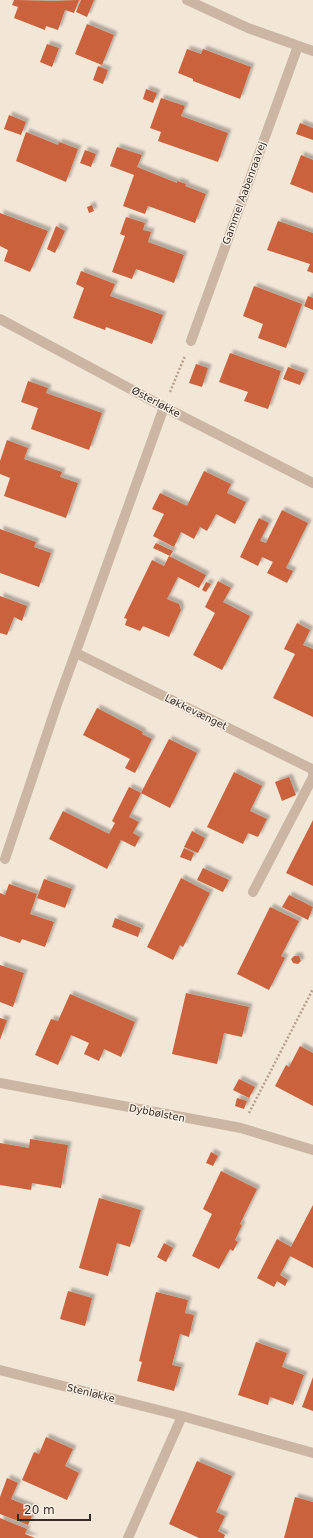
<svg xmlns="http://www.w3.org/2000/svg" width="313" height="1538" viewBox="0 0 313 1538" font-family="'DejaVu Sans',sans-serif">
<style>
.building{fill:#ca623d;filter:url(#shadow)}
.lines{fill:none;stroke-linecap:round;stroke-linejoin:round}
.path{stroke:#b6a08d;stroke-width:2.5;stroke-dasharray:2 2;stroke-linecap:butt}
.minor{stroke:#cab6a3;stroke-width:10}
.labels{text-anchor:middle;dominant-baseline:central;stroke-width:3;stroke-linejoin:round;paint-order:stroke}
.street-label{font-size:10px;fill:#352b25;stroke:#faf0e4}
</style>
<defs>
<filter id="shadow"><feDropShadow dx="3.5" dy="-3.5" stdDeviation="1" flood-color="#0004"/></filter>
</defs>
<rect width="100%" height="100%" fill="#f2e6d7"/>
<path class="building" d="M14 0 53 1 79 0 74 13 65 10 58 30 46 26 45 30 14 18 18 7 12 5Z
M81 0H94L87 17 76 12Z
M87 24 114 35 102 65 75 54Z
M47 44 59 48 52 67 40 62Z
M187 49 201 54 203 49 251 67 240 99 193 81V79L178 73Z
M98 66 108 70 103 84 93 80Z
M146 89 157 93 153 103 143 99Z
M161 98 185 106 181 116 228 133 218 162 158 141 161 132 150 128Z
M9 115 26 122 21 135 4 129Z
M300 123 313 128V140L296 134Z
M26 132 58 145 59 142 78 149 66 182 16 161Z
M117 147 142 155 137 167 177 183V181L186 184 185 186 206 194 195 223 148 206 145 214 123 206 134 175 110 166Z
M85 150 96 154 91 167 80 163Z
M301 155 313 160V193L290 184Z
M92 205 94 211 89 213 87 207Z
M0 213 48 231 30 272 4 261 8 250 0 246Z
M126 217 145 223 143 230 151 232 148 242 184 255 174 283 136 269 132 279 112 272 125 236 120 234Z
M278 221 313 233V273L307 271 310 264 267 250Z
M56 226 65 231 55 253 47 249Z
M81 271 115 284 110 296 163 315 152 344 106 327 105 330 73 318 84 288 76 284Z
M254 286 302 304 286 348 258 338 263 324 243 316Z
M308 296 313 298V310L304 306Z
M230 353 281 371 268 409 244 401 248 392 219 382Z
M196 364 208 368 202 387 189 383Z
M288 367 305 373 300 385 283 379Z
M28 381 48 388 46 393 102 413 89 450 31 429 38 408 21 402Z
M7 440 28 448 24 459 62 472 60 477 78 483 66 518 4 496 10 478 0 474V461Z
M204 471 231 484 227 493 246 502 235 524 216 514 207 531 200 527 194 539 181 532 174 547 153 536 164 514 152 509 160 493 187 506Z
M282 510 308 523 286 568 293 571 287 583 267 573 273 562 262 557 258 566 240 557 259 518 269 523 260 541 266 543Z
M0 529 36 542 34 547 51 553 39 587 0 573Z
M156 543 173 551 170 556 153 548Z
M169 556 206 575 199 588 178 577 167 599 179 604 181 610 169 637 143 626 140 631 125 625 127 619 124 618 152 560 164 566Z
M218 581 231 588 223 602 250 616 222 670 193 655 215 613 205 607Z
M206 582 211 584 206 592 202 590Z
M0 596 27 606 22 621 14 617 7 635 0 633Z
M297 623 310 630 303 645 313 649V717L273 698 295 654 284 649Z
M97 708 143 732 142 734 152 739 135 773 125 768 130 759 83 735Z
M169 739 197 753 170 808 141 793Z
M234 772 262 786 250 811 267 819 258 837 248 833 243 844 207 827Z
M289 777 296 795 282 801 275 782Z
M129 787 141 793 129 817 139 822 133 833 140 837 135 847 121 840 107 869 49 839 63 811 109 834 115 823 112 821Z
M313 820V886L286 873Z
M192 831 205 838 198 853 184 847Z
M184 848 194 853 191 861 180 857Z
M203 868 229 880 223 892 197 880Z
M181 878 210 893 183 947 180 945 173 960 147 947Z
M44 879 72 889 65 908 37 898Z
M9 884 37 894 30 914 54 922 45 947 22 939 20 943 0 936V893L5 895Z
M289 895 313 907 308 920 282 907Z
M270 907 299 921 281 956 285 958 269 990 237 974Z
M115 918 141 928 138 937 112 927Z
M294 956H299L301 961 298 964 293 963 291 959Z
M0 965 24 973 13 1007 0 1002Z
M186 993 249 1007 242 1037 224 1033 217 1064 172 1054Z
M70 994 135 1022 121 1057 104 1049 99 1061 84 1054 89 1043 71 1035 58 1065 35 1055 51 1019 58 1021Z
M0 1018 7 1020 0 1040Z
M300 1046 313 1053V1106L275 1086 286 1065 289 1067Z
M239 1079 255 1087 249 1098 233 1090Z
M237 1098 247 1101 244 1109 235 1106Z
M30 1139 68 1145 61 1188 32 1183 31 1190 0 1185V1143L29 1148Z
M211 1152 218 1156 213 1166 206 1163Z
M221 1171 257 1189 240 1224 242 1225 235 1240 238 1242 233 1251 230 1249 219 1269 192 1256 212 1214 203 1209Z
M99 1198 141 1210 130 1247 117 1243 108 1276 79 1268Z
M313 1205V1268L290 1256 280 1275 288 1280 285 1286 277 1281 274 1287 257 1278 277 1239 291 1247Z
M164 1243 173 1248 166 1262 157 1257Z
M68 1291 92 1298 85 1326 60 1319Z
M156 1292 188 1300 185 1313 194 1315 189 1337 180 1334 172 1365 181 1367 174 1391 137 1381 142 1362 139 1361Z
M256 1342 287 1353 282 1367 304 1375 293 1405 270 1397 268 1405 238 1395Z
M313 1377V1411L302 1407Z
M46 1437 73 1449 65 1466 79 1473 67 1500 22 1480 34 1452 39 1454Z
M197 1461 232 1476 216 1512 225 1516 218 1531 225 1535 224 1538H199L169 1524Z
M7 1478 18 1483 11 1499 35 1509 28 1525 0 1514V1497Z
M295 1497 313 1502V1538H284Z
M0 1518 27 1529 25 1534 35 1538H0Z"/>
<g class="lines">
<path class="path" d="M170 392 185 356
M249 1113 313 989"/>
<path class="minor" d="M187 0 248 28 313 51
M0 319 164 407 313 483
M191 341 298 46
M76 653 312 769 313 773
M5 859 57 704 164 407
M253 892 313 777
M0 1083 241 1128 313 1150
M0 1370 182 1416 313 1453
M128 1538 182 1416"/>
</g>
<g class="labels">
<g class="street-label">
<text transform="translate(244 193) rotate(-70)">Gammel Aabenraavej</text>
<text transform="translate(156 402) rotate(28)">Østerløkke</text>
<text transform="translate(196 712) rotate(26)">Løkkevænget</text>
<text transform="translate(157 1113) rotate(11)">Dybbølsten</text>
<text transform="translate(91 1393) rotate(14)">Stenløkke</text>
</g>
</g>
<path d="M18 1514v6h72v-6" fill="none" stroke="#352b25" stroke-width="2"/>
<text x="24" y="1514" font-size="12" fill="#352b25" stroke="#faf0e4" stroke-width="3" paint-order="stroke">20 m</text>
</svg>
